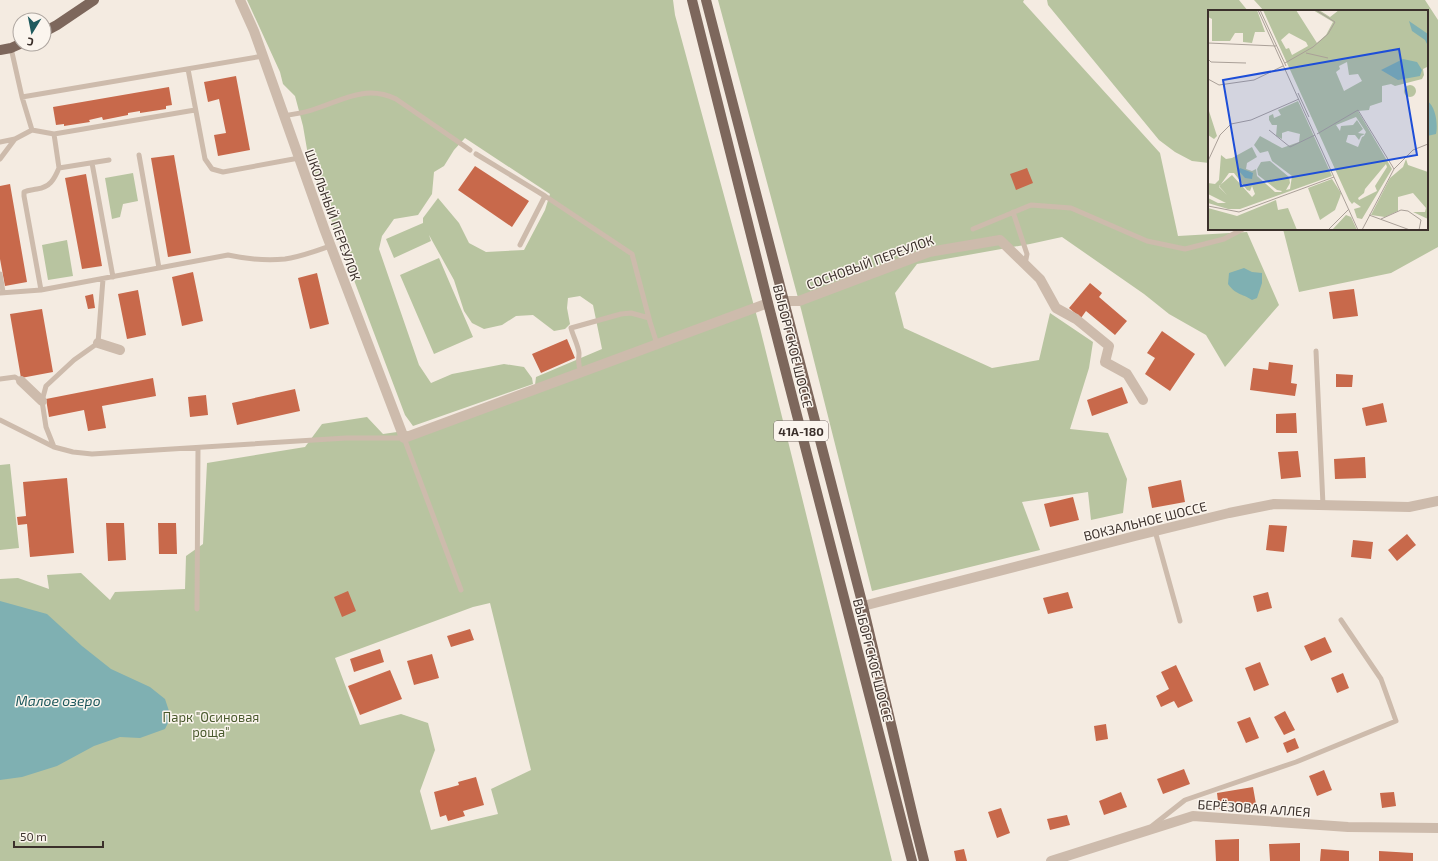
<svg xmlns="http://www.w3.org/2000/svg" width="1438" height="861" viewBox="0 0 1438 861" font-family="'Exo 2',sans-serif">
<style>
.green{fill:#b8c4a0;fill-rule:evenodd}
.water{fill:#7fb0b2}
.building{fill:#c8694b}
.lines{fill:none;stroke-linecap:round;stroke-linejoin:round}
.service{stroke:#cdbbac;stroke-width:5}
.minor{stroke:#cdbbac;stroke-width:10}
.primary{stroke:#7d675c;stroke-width:10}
.labels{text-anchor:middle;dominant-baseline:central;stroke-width:3;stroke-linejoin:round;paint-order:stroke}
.shield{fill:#fbf5ee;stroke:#756b66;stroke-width:1}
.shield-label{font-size:12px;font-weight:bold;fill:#3b302b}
.street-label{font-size:13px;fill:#3b302b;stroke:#fbf5ee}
.park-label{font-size:13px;fill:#4a5a2e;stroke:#fbf5ee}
.water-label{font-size:14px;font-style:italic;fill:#1f5a5e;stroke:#fbf5ee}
.inset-road{fill:none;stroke:#aaa098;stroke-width:1}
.view{fill:#1d4ed8;fill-opacity:0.15;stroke:#1d4ed8;stroke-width:2}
.inset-edge{fill:none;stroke:#3b302b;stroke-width:2}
</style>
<rect width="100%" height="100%" fill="#f4ebe1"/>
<path class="green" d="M247 0H673L675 15 760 328 892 861H0V579L18 578 49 589 47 575 81 573 110 600 115 592 185 589 186 556 203 544 207 463 305 447 322 424 367 417 383 434 404 431 425 433 535 385 536 377 602 349 593 305 580 296 568 298 567 308 570 324 565 329 554 331 533 315 516 316 502 325 484 329 472 323 464 311 454 280 429 235 431 241 394 258 386 239 423 223V218L438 198 459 223 469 243 486 252 524 250 545 210 550 194 465 138 454 150 444 166 434 172 432 194 418 215 394 219 382 236 379 249 419 365 431 383 452 374 504 364 524 367 532 378 533 384 413 426 405 415 309 161 303 126 295 96 283 84 280 72ZM490 603 531 770 491 789 498 814 431 830 420 791 435 750 428 723 401 714 360 725 335 658 473 607Z
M718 0H1024L1023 2 1160 153 1178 236 1247 232 1279 305 1225 367 1206 335 1169 314 1144 294 1062 237 1030 244 917 264 895 293 904 328 992 368 1039 360 1050 313 1093 342 1089 368 1070 429 1108 433 1127 479 1123 513 1091 520 1088 492 1022 502 1040 550 872 591 801 309Z
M1047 0H1239L1248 11H1209V163L1192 161 1175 152 1159 140 1048 5Z
M1254 0H1425L1438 20V247L1391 273 1299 292 1283 229H1427V11H1264Z
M133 173 138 201 123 204 120 217 112 219 105 178Z
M67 240 73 276 48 280 42 245Z
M439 258 473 337 434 354 400 275Z
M10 464 19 548 0 550V465Z"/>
<path class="water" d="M1427 101C1436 106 1438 125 1436 134L1427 136Z
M1244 268 1252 272 1262 273V283L1257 298 1252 300C1241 293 1236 295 1228 284L1229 273Z
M0 601 47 614 82 646 111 669 150 687 165 699 171 717 165 729 140 738 120 737 94 746 57 766 22 777 0 780Z"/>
<path class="building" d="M236 76 250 150 218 156 214 135 226 133 219 99 208 102 204 82Z
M169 87 172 105 166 106V109L140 113V111L128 113V115L103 120 102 117 89 120 90 122 64 126V124L56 125 53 107Z
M174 155 191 253 168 257 151 158Z
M475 166 529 201 512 227 458 190Z
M1027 168 1033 183 1016 190 1010 174Z
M86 174 102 266 82 269 65 178Z
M10 184 27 282 5 286 0 259V186Z
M193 272 203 321 182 326 172 277Z
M317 273 329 324 310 329 298 278Z
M1090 283 1102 293 1099 297 1127 321 1115 335 1086 311 1081 318 1069 308Z
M1354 289 1358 316 1333 319 1329 292Z
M138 290 146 335 127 339 118 294Z
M93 294 95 308 88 309 85 296Z
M42 309 53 372 21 378 10 314Z
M1162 331 1195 354 1170 391 1145 374 1155 358 1147 353Z
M567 339 575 358 541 373 532 354Z
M1269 362 1293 365 1291 383 1297 384 1295 396 1250 390 1253 368 1268 370Z
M1336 374 1353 375 1352 387H1336Z
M153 378 156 396 102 406 106 428 88 431 84 410 49 417 46 399Z
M1122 387 1128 403 1092 416 1087 400Z
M295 389 300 411 237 425 232 403Z
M206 395 208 415 190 417 188 397Z
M1383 403 1387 422 1366 426 1362 408Z
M1296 413 1297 433H1276V414Z
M1298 451 1301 477 1281 479 1278 452Z
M1365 457 1366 478 1335 479 1334 459Z
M67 478 74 553 30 557 27 524 18 525 17 517 26 516 23 482Z
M1181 480 1185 502 1152 508 1148 487Z
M1073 497 1079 520 1050 527 1044 504Z
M106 523H124L126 560 108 561Z
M158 523H176L177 554H159Z
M1269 525 1287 526 1284 552 1266 550Z
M1407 534 1416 545 1397 561 1388 550Z
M1353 540 1373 542 1371 559 1351 557Z
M348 591 356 611 342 617 334 597Z
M1068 592 1073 608 1048 614 1043 598Z
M1268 592 1272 608 1257 612 1253 596Z
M470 629 474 640 451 647 447 636Z
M1325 637 1332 652 1311 661 1304 646Z
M380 649 384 662 354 672 350 659Z
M432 654 439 678 414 685 407 661Z
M1260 662 1269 685 1254 691 1245 668Z
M1176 665 1193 701 1178 708 1174 701 1161 707 1156 696 1169 689 1161 672Z
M390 670 402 699 360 715 348 686Z
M1343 673 1349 688 1337 693 1331 678Z
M1285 711 1295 730 1284 735 1274 717Z
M1250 717 1259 738 1246 743 1237 722Z
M1106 724 1108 739 1096 741 1094 726Z
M1295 738 1299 748 1287 753 1283 743Z
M1184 769 1190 784 1163 794 1157 779Z
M1324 770 1332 790 1317 796 1309 776Z
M476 777 484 805 463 811 465 816 448 821 446 815 440 817 434 792 459 785 458 782Z
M1253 787 1256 804 1219 809 1217 793Z
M1121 792 1127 807 1104 815 1099 801Z
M1394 792 1396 806 1382 808 1380 793Z
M1001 808 1010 833 997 838 988 812Z
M1067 815 1070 825 1050 830 1047 819Z
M1239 839V861H1216L1215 840Z
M1300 843V861H1270L1269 844Z
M964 849 967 861H956L954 851Z
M1321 849 1349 851V861H1320Z
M1379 851 1413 853V861H1379Z"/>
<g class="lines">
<path class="service" d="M11 48 22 97 32 130
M188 69 205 159 212 169 223 172 299 158
M22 97 263 56
M284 116C293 114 303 113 312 110 341 101 365 84 396 99L470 150
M54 134 59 168 109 160
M0 142 15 139 32 130 54 134 195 110
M476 154 545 196 632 254 650 322 657 344
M139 155 159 268
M0 159 15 139
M92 163 113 277
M1013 212 1027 254 1025 264
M973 229 1031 205 1071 208 1147 241 1185 249 1224 239 1243 229
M520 245 545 196
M0 274 3 292
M41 290 24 196V192C28 190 32 190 37 189 50 187 54 180 59 168
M0 293 41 290 228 255C247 259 266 261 285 259 300 257 316 251 330 246
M1316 351 1323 505
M581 372C577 362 579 362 579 353 578 345 573 336 571 328L621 314 631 313 649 318
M0 379 15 377 21 381
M0 420 54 447 73 452 92 454 346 438H404L461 590
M54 447 46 427 42 401 46 386 74 360 98 343 103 279
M1155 531 1180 621
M197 609 198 448
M1152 826 1185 800 1296 762 1396 721 1381 679 1341 620"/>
<path class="minor" d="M240 0 254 31 325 231 404 438 768 303
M784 301H799L929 252 1000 240 1040 279 1056 308 1076 319 1109 346 1105 362 1127 374 1143 400
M98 343 120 350
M21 381 42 401
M863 606 1135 536 1229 513 1274 504 1409 507 1438 501
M1051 861 1193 816 1348 827 1438 828"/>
<path class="primary" d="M692 0 768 303 912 861
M706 0 863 606 915 825 924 861
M44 32 57 25 94 0
M0 50 11 48 20 44"/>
</g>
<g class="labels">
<rect class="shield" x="774" y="421" width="54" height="20" rx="3"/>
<g class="shield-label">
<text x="801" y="431">41А-180</text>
</g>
<g class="street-label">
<text transform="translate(333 215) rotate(70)">ШКОЛЬНЫЙ ПЕРЕУЛОК</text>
<text transform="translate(870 262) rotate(-20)">СОСНОВЫЙ ПЕРЕУЛОК</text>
<text transform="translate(793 346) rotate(76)">ВЫБОРГСКОЕ ШОССЕ</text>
<text transform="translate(1145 521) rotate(-14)">ВОКЗАЛЬНОЕ ШОССЕ</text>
<text transform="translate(873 660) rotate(76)">ВЫБОРГСКОЕ ШОССЕ</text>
<text transform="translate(1254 808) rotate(4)">БЕРЁЗОВАЯ АЛЛЕЯ</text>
</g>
<g class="park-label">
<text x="211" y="717">Парк "Осиновая<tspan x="211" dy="15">роща"</tspan></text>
</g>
<g class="water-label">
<text x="58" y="700">Малое озеро</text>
</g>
</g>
<g transform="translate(1208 10)">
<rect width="220" height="220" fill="#f4ebe1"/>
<path d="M0 0H49L57 22H47L44 33 35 32V23H27L22 31H4V9L0 7ZM55 0H88L109 33 118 25 125 12 105 0H111L122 7 131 0H220V60L219 57 215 59 216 65 214 69 187 76 183 74 174 76V92L162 96 161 100 150 101 184 159 154 209 149 208 146 199 153 197 146 192 144 194 141 190ZM81 23 98 32 100 36 84 45 81 38 78 39 73 30ZM139 52 141 65 150 64 154 71 136 81 128 62 132 59 131 56ZM148 107 158 122 156 126 154 127 150 137 138 132 140 125H147L151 130 153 126 157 124 150 123 155 119 149 110 145 115 133 116 132 121 128 115ZM178 154 179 157 167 176 169 181 151 190 150 188 156 183 157 179ZM196 81a6 6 0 1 1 12 0a6 6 0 1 1-12 0ZM90 91 124 166 32 199H20L0 193V188L10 193H18L0 184V173L7 174 11 170 13 145 18 149 24 148 44 137 49 147 39 153 38 159 44 161 48 159 49 166 67 182H73L74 181 69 180 50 165 49 159 53 152 62 151 81 167 82 173 78 180 82 179 84 166 64 151 60 141 52 143 46 135 52 126 74 138 91 132 92 124 80 121 74 123V129L68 126 69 115H64L61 110V106L65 104 66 108 73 105 70 100ZM21 163H26L39 180 42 181 44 176 47 184 32 199 44 187 24 165 11 176 19 185 11 177ZM0 98 9 126 6 129 0 125ZM198 149 200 155 220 162V209L205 202H217L218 198 205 183 190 187V201L177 207 163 205 182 168 195 157ZM124 169 133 183 132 187 127 200 112 210 100 178ZM68 190 70 200 80 198 89 220H0V198L29 206ZM138 205 143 207 149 220H124Z" fill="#b8c4a0" fill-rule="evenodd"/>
<path d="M201 11 220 24V36L217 30 204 21ZM195 49 209 52 214 60 212 66 190 70 173 60ZM32 158 45 163 44 169 37 168 30 160Z" fill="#7fb0b2"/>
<path class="inset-road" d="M50 0 150 220M52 0 78 56M0 33 68 36M98 43 120 48M0 49 3 52 38 53M77 53 105 37 120 24 127 12 108 0M0 69 11 75 46 70 75 56M90 83 101 107M61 120 82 137 107 125M109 124 150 100 186 159M0 151 12 125 23 114 43 110 91 89M0 196 31 202 126 167M161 205 202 220M173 209 193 200 200 201 213 210 211 220M120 220 141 199M154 220 186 159 205 140 220 134"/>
<path class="view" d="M191 39 209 145 33 176 15 70Z"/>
<rect width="220" height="220" class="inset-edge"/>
</g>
<g transform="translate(32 32) rotate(190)"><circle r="19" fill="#fbf5ee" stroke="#aea6a0"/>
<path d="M0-3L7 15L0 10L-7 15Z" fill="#1f5a5e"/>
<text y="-6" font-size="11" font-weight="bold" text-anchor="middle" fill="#3b302b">С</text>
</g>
<path d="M14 841v6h89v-6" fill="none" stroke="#3b302b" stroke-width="2"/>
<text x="20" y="841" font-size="12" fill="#3b302b" stroke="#fbf5ee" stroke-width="3" paint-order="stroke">50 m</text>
</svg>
